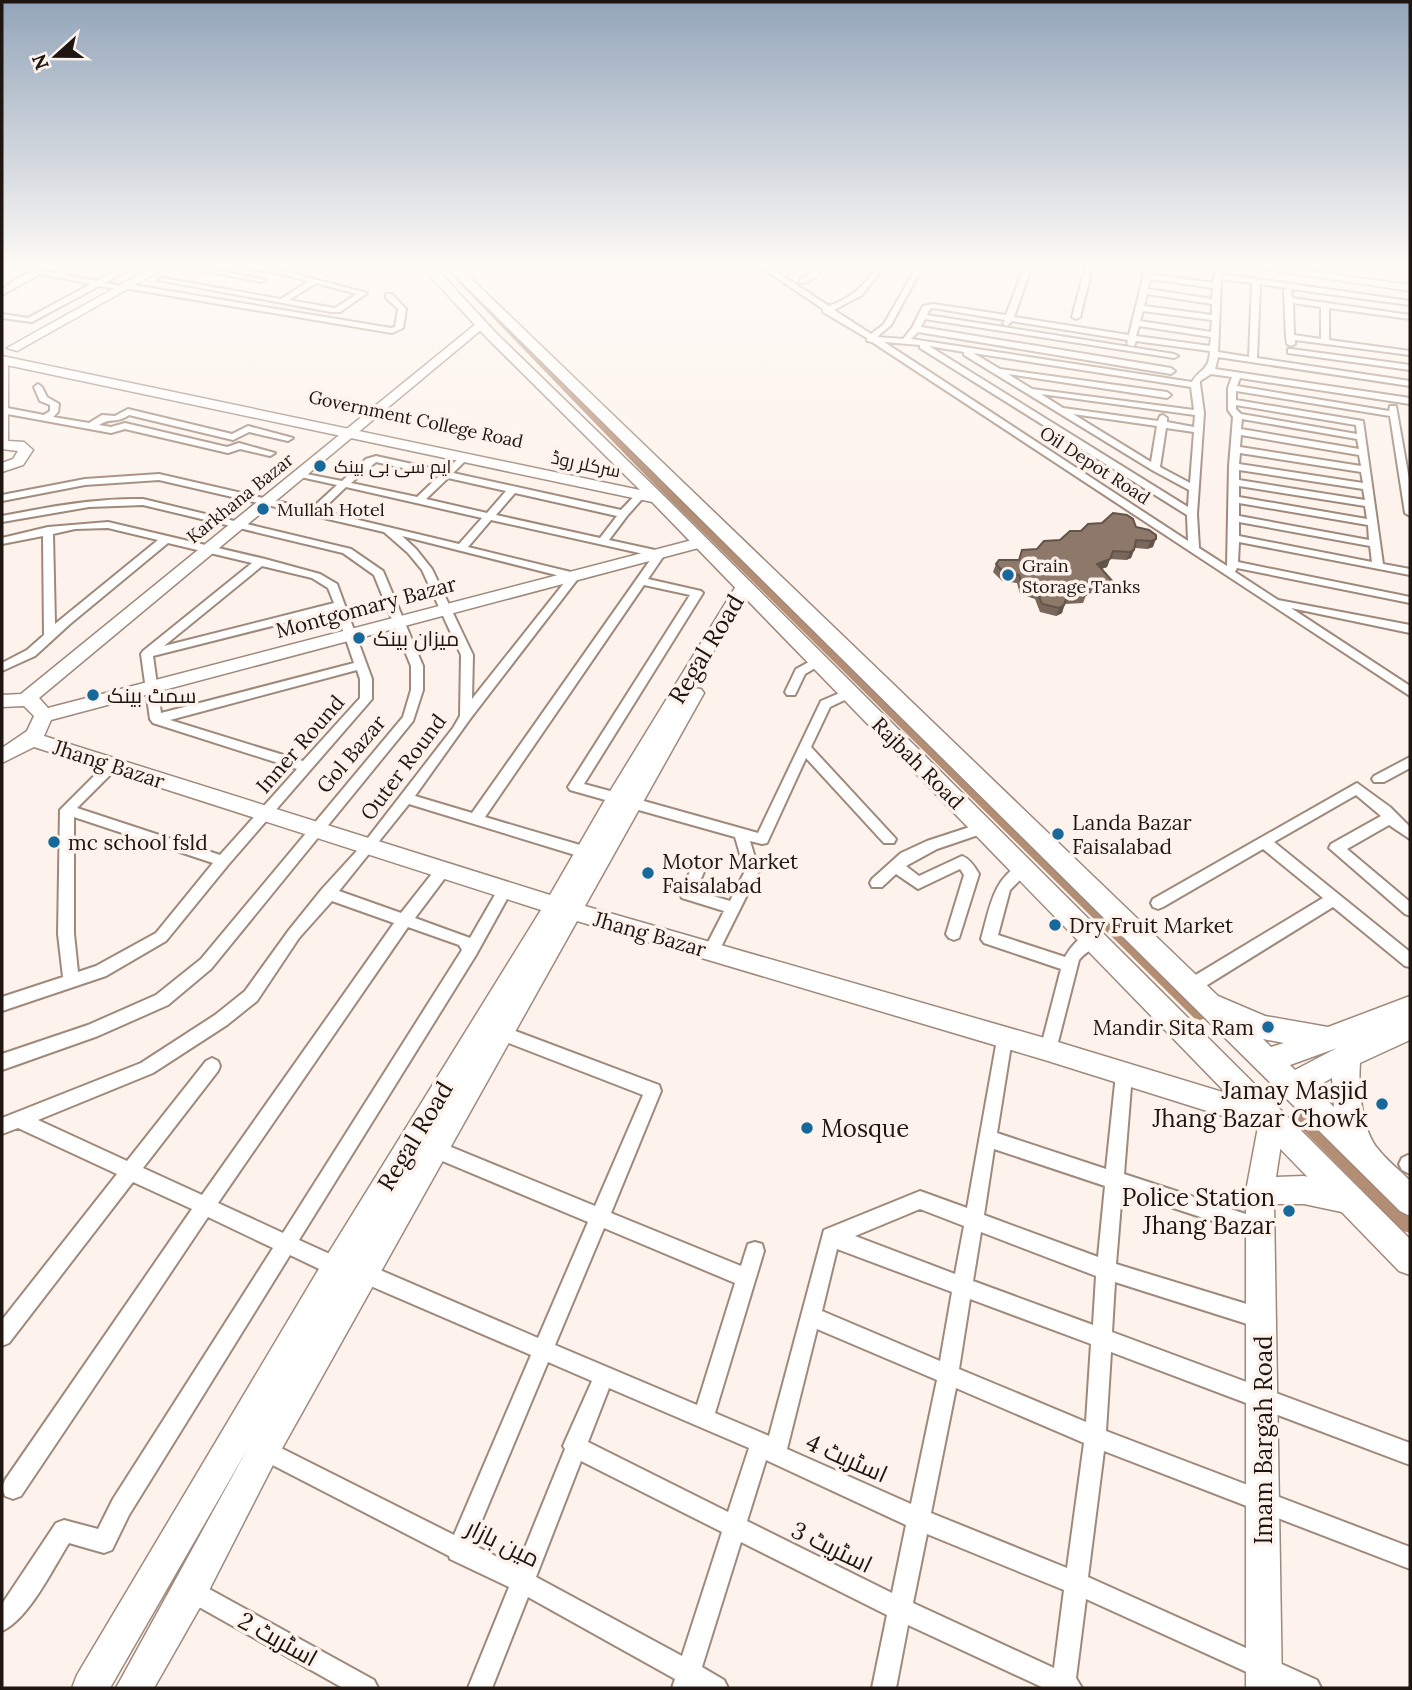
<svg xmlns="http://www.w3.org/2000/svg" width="1412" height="1690" viewBox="0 0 1412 1690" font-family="Lora,Cairo,serif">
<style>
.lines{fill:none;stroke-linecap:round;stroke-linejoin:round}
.canal{fill:#b48e74;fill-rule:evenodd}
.street-casing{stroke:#9f897b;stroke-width:4}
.secondary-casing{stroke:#9f897b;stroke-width:3}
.primary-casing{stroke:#9f897b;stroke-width:3}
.street{fill:#fff;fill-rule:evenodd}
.secondary{fill:#fff;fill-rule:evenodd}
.primary{fill:#fff;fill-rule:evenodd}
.wall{fill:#79675b}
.shaded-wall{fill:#63544a}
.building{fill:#8d786a;stroke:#63544a;stroke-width:2}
.poi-dot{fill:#16699a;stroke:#fdf3ec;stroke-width:2.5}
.labels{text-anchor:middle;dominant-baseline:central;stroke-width:7;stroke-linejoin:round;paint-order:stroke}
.far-street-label{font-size:18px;fill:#1f1611;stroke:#fdf3ec}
.far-poi-label{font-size:18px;fill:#1f1611;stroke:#fdf3ec;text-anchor:start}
.street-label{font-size:21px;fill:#1f1611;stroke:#fdf3ec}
.poi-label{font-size:21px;fill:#1f1611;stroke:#fdf3ec;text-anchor:start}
.near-street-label{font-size:24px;fill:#1f1611;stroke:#fdf3ec}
.near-poi-label{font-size:24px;fill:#1f1611;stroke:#fdf3ec;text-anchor:end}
</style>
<rect width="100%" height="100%" fill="#fdf3ec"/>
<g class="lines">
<path class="canal" d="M442 265H449L658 478 1206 1008 1208 1013 1206 1018 1200 1020 1194 1018 652 482Z
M1306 1113 1312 1115 1410 1211V1233L1403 1231 1300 1127 1297 1121 1300 1115Z"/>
<defs>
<path id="street" d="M21 265H29L23 269 19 267Z
M70 265H79L63 275 97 281 128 265H137L105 283 118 285V289L99 286 32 322 2 318V314L28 318 91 284 40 274 2 295V290L14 280 36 270 55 273Z
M174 265H191L265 280 261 282Z
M220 265 268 267 367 293 340 312H331L158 280 162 278 281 299 309 281 268 271ZM316 283 357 294 335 308 289 300Z
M758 265H766L829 306C852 298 865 285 879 265H886L862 295 834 310 871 334 884 324 916 268H922L891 325 877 337 903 339 912 328 923 306 933 304 1006 315 1025 265H1032L1014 317 1129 335 1146 265H1153L1151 274 1213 283 1217 265H1224L1221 274 1410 301V305L1291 289 1292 298 1410 315V319L1329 308V340L1410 351V355L1295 340V344L1291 346 1287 344 1286 337 1284 290 1287 288 1260 284 1257 358 1410 381V386L1218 357 1215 369 1410 398V404L1240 378 1237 386 1389 411 1390 406H1396L1410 485V516L1405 513 1390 416 1236 391V400L1363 421 1383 564 1410 569V575L1239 542 1238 562 1410 597V603L1237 568 1235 572 1278 600 1410 625V633L1291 608 1410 686V696L872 342 867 341V338L823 312V309ZM1150 279 1213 288 1212 299 1148 289ZM1221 279 1252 283 1249 357 1218 352ZM1147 294 1212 304V315L1144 306ZM1293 303 1321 307V339L1294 335ZM933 308 1005 320 1003 324 1007 326 1012 321 1128 340 1127 344 1131 346H1134L1136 341 1210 351C1209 372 1200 368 1192 382L911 339 918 332 1171 374 1175 371 1171 368 921 327 925 319 1174 358 1178 356 1174 354 927 315 929 310ZM1143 311 1212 320 1211 332 1140 321ZM1139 326 1211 337 1210 346 1136 336ZM884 342 920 345V348L1187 515 1188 541ZM929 346 964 352V355L1152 470 1189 490 1188 507ZM973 353 1191 387 1194 410 1032 389 1008 374 1167 398 1171 395 1167 392 1000 369ZM1211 374 1232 377 1228 388V410L1233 417 1229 466 1227 566 1199 548 1197 514 1204 413 1200 384V381ZM1041 394 1195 415 1194 427 1167 422V418L1163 415 1160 416 1158 421 1063 408ZM1236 405 1356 425 1357 434 1241 414 1236 409ZM1073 414 1157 426 1151 462ZM1242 419 1357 439 1359 449 1241 429ZM1166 428 1194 432 1190 483 1160 467ZM1241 435 1359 455 1361 466 1240 447ZM1240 453 1361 472 1363 483 1239 464ZM1239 470 1363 489 1365 500 1239 480ZM1239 486 1365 506 1367 519 1239 497ZM1239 503 1368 525 1369 540 1239 516ZM1239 522 1370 546 1372 562 1239 536Z
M787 265H794L788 275H782Z
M817 265H824C819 274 812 283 800 283V279L812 272Z
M897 265H910L907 267Z
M1086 265H1093L1080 317 1076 319 1072 317Z
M127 284 391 328 395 327 398 309 386 298V294H392L406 309 403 328 392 333 124 288 123 286Z
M1291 349 1410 365V370L1288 353V349Z
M38 384 42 387 47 397 59 404 58 412 53 417 89 423 102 415 115 416 128 409 232 434 248 426 293 438 288 441 249 432 233 440 129 415C116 424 111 417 99 425L111 427 125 423 227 447 239 443 275 453 270 456 240 449 228 453 125 429 111 433 2 413V407L44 415 50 411V405L40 401 34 387Z
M463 455 468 458 453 473 621 510 645 485H651V489L627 516 609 540 664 552 665 554 648 579 701 591 703 593 584 784 621 794 623 798 616 803 570 790 568 787 690 595 644 585 485 817 590 848 592 852 590 856 585 858 409 804 339 891 401 913 438 866H448L450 870 448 874 415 918 470 938 500 886H510L512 890 476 955 299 1240 343 1260 346 1267 343 1274 336 1277 290 1255 129 1515 112 1550 104 1553 69 1543C53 1568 29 1619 2 1631V1604L56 1523 64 1520 98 1529 113 1499 273 1248 208 1217 21 1496 13 1499 5 1496 2 1488 5 1480 192 1209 133 1182 9 1343 2 1346V1320L117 1174 18 1128 2 1134V1118L141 1063 215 1015 245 991 289 930 322 889 364 843 453 728 460 716 461 655 422 570 408 553 384 532 159 480 85 485 2 501V495L85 479 159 474 311 509 337 485 296 476V472L342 481 366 459 376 456 444 471ZM376 462 439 476 417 497 351 483ZM448 478 506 491 487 513 426 499ZM346 487 482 518 459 544 321 511ZM515 493 617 516 600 538 496 515ZM491 520 653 556 472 813 415 796 470 719 580 576 579 574 468 547ZM402 536 568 578 472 699 473 655 432 569 416 549ZM332 901 394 923 202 1195 143 1168 218 1071 220 1066 218 1061 212 1058 206 1061 127 1161 38 1120 153 1073 227 1025 257 1001 299 938ZM408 927 459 945 462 950 283 1233 218 1203Z
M143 499 351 549 383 571 423 666V690L413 721 211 969 168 1005 98 1036 2 1070V1054L88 1025 156 995 201 959 403 717 411 690V666L374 575 343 553 143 505 89 507 2 522V516C49 507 95 498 143 499Z
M108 522 265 559 320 574 337 584 372 679V699L228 865 166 941 106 976 2 1011V997L63 977 58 934 60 810 108 762H118L120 765 77 808 220 855 297 769 153 723 150 719 141 654 143 651 252 563 168 543 70 624 35 656 2 671V663L27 650 44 635 43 536 2 544V538L48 527ZM108 528 158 540 55 624 53 534 75 529ZM262 566 312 578 328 588 334 603 164 646ZM336 610 354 663 161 713 153 656ZM357 670 360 679V698L303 761 170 720ZM74 817 213 863 156 933 96 966 78 972 74 934Z
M818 657 822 658V664L805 674 795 695H787L785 692 796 669Z
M849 689 855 693 853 696 830 707 811 747 896 839 894 843H884L806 758 767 843 762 844 750 841 759 871 716 957 711 958 706 957 703 952 724 911 682 898 680 894 696 858H706L708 862 696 891 730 901 745 871 735 837 628 807 626 803 633 798 758 833 821 701Z
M1410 757V768L1384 782H1374L1372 779 1374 776Z
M1357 783 1390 807 1410 827V839L1389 825 1347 849 1410 902V916L1405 914 1329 848 1331 844 1381 816 1356 795 1274 842 1410 952V967L1405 966 1333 907 1196 992 1190 994 1184 992 1182 987 1184 982 1323 898 1263 849 1163 907 1158 909 1153 907 1151 903 1153 899Z
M982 823 987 824 989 828 987 832 937 849 906 866 919 876 962 856C970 859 975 867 979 874L959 938 954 940 949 938 946 934 964 875 960 869 918 889 896 874 882 887H872L870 883 872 879 901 853 927 841Z
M1023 864 1028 866 1030 870 1010 890 998 935 1065 957C1072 945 1084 930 1098 935L1101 939C1096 948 1085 952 1079 960L1056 1050 1054 1055 1048 1057 1042 1055 1040 1050 1061 969 984 943 981 939C989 912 993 875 1023 864Z
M502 1026 659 1085 661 1091 611 1213 741 1266 748 1244 755 1242 762 1244 764 1251 715 1413 769 1436 824 1230 920 1191 967 1208 998 1034 1004 1032 1010 1034 1012 1039 997 1133 1106 1169 1116 1074 1118 1069 1124 1066 1130 1069 1132 1074 1124 1174 1261 1219 1268 1221 1270 1228 1268 1235 1261 1237 1122 1191 1116 1264 1263 1309 1270 1312 1273 1319 1270 1326 1263 1329 1115 1282 1112 1332 1410 1443V1465L1111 1352 1106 1431 1410 1547V1569L1104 1451 1088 1577 1317 1680 1321 1688H1282L1086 1599 1076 1678 1082 1688H1044L908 1625 896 1688H872L887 1615 741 1542 702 1667 724 1680 728 1688H672L675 1679 528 1597 492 1688H468L509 1587 450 1559 449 1556 257 1457 253 1450 257 1443 264 1439 271 1443 454 1535 531 1355 359 1281 356 1274 359 1267 366 1264 538 1338 588 1222 428 1155 425 1149 428 1143 434 1140 595 1206 643 1095 496 1038 494 1033 496 1028ZM994 1149 1105 1186 1098 1257 984 1215ZM920 1209 964 1226 955 1274 855 1236ZM604 1228 735 1283 697 1405 555 1345ZM981 1232 1096 1276 1093 1325 973 1281ZM837 1249 952 1292 940 1361 822 1311ZM970 1299 1091 1344 1086 1422 959 1369ZM817 1329 937 1380 911 1504 787 1449ZM548 1362 592 1381 563 1446 565 1449 517 1567 472 1544ZM609 1388 749 1448 728 1512 588 1442ZM956 1388 1084 1443 1067 1568 931 1513ZM766 1460 906 1525 892 1593 747 1521ZM581 1461 722 1532 682 1656 536 1577ZM927 1534 1064 1590 1054 1668 913 1603Z
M1408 1155 1410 1156V1174L1402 1170 1399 1164 1402 1158Z
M191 1579 374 1680 378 1688H343L183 1598 180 1590 183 1582Z"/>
<path id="secondary" d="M156 265H170L17 351 7 348Z
M1235 265H1266L1410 285V291Z
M477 323 487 325 39 698 48 708 700 538 708 543 706 546 51 720 44 736 550 895 609 793 736 586 738 582H750L752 586 692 688 701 689 704 693 585 906 1048 1039 1272 1107 1281 1110 1285 1119 1276 1177 1304 1176 1361 1190 1365 1200 1361 1210 1351 1214 1304 1204H1274L1282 1688H1246V1191L1258 1127 1048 1061 577 921 275 1461 203 1602 154 1688H116L248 1448 110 1688H72L77 1675 326 1257 541 910 34 747 2 763V748L27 731 34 716 24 706 2 707V695L21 694Z
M2 361 8 365V441L24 442 33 450 23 465 2 472V463L13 459 18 451 2 449Z"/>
<path id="primary" d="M420 265H433L497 334 664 496 1410 1239V1275L1399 1271 652 502 2 364V356L640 490 488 339Z
M444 265H457L1218 996 1265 1016 1328 1027 1410 996V1040L1360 1063C1358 1088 1362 1131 1378 1149 1387 1161 1400 1170 1410 1181V1216L1400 1211ZM1263 1039 1284 1043 1271 1047ZM1337 1048 1295 1070 1290 1065ZM1332 1078 1334 1107 1314 1088Z"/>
</defs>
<use href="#street" class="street-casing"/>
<use href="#secondary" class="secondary-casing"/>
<use href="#primary" class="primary-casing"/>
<use href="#street" class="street"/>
<use href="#secondary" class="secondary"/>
<use href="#primary" class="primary"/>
</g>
<path class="wall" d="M1136 527 1149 530 1153 547 1147 549 1135 548 1131 558 1126 560 1110 559 1107 567 1101 569 1111 591 1097 594 1087 593 1083 603 1065 604 1062 613 1056 616 1040 612 1035 599 1020 594 1017 583 1002 581 993 572 996 564 1019 560 1037 549 1081 531Z"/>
<path class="shaded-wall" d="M1156 539 1153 547 1147 549 1151 541Z
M1134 550 1131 558 1126 560 1130 552Z
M1110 559 1107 567 1094 572 1097 564Z
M1114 583 1111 591 1097 594 1101 586Z
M1064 605 1062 613 1056 616 1059 608Z"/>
<path class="building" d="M1113 513 1127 515 1133 519 1136 527 1149 530 1156 535V539L1151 541 1136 540 1134 550 1130 552 1113 551 1110 559 1097 564 1114 583 1101 586 1090 585 1086 595 1067 596 1064 605 1059 608 1042 604 1037 591 1023 586 1019 575 1004 573 996 564 999 560H1019L1022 550 1037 549 1044 541 1060 540 1070 531H1081L1088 524 1102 523Z"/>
<linearGradient id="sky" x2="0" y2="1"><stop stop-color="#93a5ba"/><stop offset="0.53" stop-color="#fefaf6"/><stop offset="1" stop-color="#fefaf6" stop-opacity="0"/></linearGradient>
<rect width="1412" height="502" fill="url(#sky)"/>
<g class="poi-dot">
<circle cx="320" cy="466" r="7"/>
<circle cx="263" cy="509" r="7"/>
<circle cx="1008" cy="575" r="7"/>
<circle cx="359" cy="638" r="7"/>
<circle cx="93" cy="695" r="7"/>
<circle cx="1058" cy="834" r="7"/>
<circle cx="54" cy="842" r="7"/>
<circle cx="648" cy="873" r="7"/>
<circle cx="1055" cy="925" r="7"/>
<circle cx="1268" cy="1027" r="7"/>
<circle cx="1382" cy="1104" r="7"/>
<circle cx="807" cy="1128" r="7"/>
<circle cx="1289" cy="1211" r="7"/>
</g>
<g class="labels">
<g class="far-street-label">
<text transform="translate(416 419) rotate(12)">Government College Road</text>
<text transform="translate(586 464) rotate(12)">سرکلر روڈ</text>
<text transform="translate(1095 465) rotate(33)">Oil Depot Road</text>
<text transform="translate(240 498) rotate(-39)">Karkhana Bazar</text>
</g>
<g class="far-poi-label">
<text x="334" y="466">ایم سی بی بینک</text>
<text x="277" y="509">Mullah Hotel</text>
<text x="1022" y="565">Grain<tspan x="1022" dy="21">Storage Tanks</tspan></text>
</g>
<g class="street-label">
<text transform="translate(366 607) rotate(-15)">Montgomary Bazar</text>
<text transform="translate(300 744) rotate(-49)">Inner Round</text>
<text transform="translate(351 754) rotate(-50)">Gol Bazar</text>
<text transform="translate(918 763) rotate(45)">Rajbah Road</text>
<text transform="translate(109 764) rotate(18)">Jhang Bazar</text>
<text transform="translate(403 767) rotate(-53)">Outer Round</text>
<text transform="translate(650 934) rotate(16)">Jhang Bazar</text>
</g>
<g class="poi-label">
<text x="373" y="638">میزان بینک</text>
<text x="107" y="695">سمٹ بینک</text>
<text x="1072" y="822">Landa Bazar<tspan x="1072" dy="24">Faisalabad</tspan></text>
<text x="68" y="842">mc school fsld</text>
<text x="662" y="861">Motor Market<tspan x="662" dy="24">Faisalabad</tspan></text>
<text x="1069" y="925">Dry Fruit Market</text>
<text x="1254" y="1027" text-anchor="end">Mandir Sita Ram</text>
</g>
<g class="near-street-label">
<text transform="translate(706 649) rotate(-59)">Regal Road</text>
<text transform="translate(415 1136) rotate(-59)">Regal Road</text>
<text transform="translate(1263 1440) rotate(-90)">Imam Bargah Road</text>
<text transform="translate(847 1458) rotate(24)">اسٹریٹ 4</text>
<text transform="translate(503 1543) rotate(26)">مین بازار</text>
<text transform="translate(832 1547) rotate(26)">اسٹریٹ 3</text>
<text transform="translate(278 1639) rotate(29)">اسٹریٹ 2</text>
</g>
<g class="near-poi-label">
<text x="1368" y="1090">Jamay Masjid<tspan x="1368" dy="28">Jhang Bazar Chowk</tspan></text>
<text x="821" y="1128" text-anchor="start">Mosque</text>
<text x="1275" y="1197">Police Station<tspan x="1275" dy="28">Jhang Bazar</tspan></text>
</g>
</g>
<rect width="1412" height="1690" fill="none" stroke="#1f1611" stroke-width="7"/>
<g transform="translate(56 56) rotate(249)" stroke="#fdf3ec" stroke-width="5" paint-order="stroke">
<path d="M0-5L12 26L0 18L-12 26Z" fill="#1f1611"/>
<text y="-10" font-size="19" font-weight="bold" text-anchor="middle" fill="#1f1611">N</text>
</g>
</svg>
